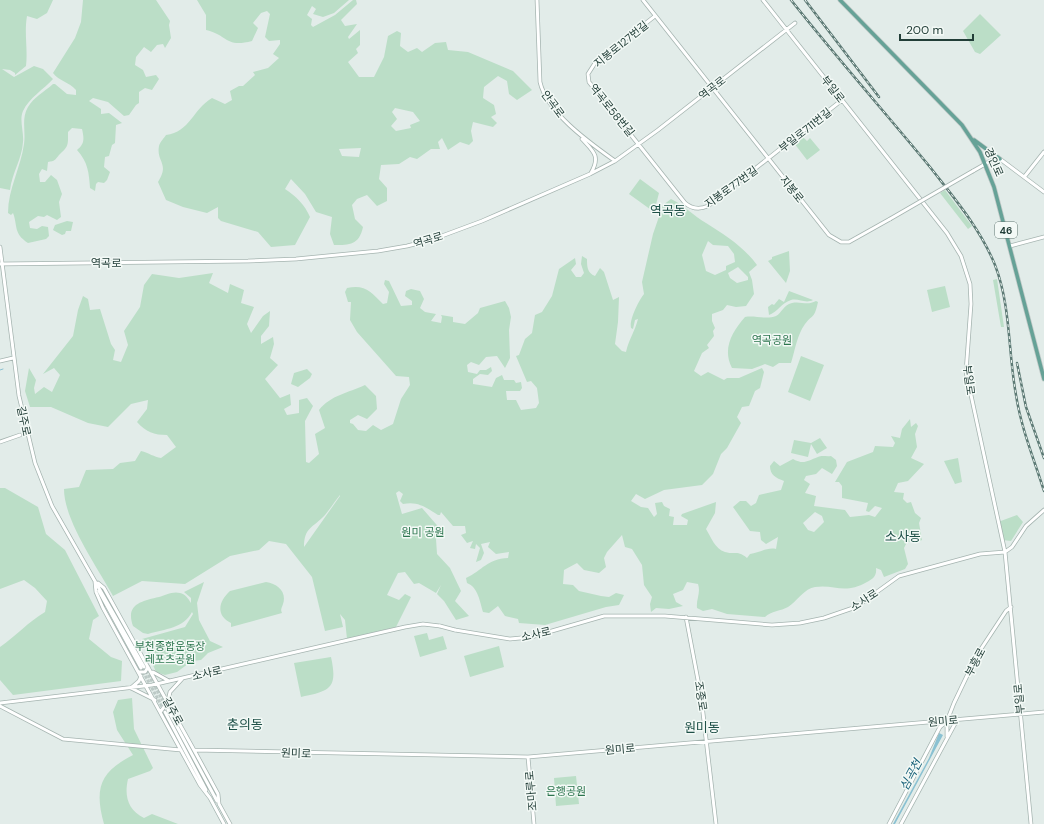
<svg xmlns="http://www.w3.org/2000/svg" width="1044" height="824" viewBox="0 0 1044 824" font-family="'DM Sans','Noto Sans KR',sans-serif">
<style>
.green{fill:#bbdec7;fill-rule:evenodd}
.water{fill:#8ac1d2}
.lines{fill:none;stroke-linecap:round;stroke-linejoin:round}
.stream{stroke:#8ac1d2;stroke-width:1}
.minor-tunnel{stroke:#bcc9c6;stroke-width:3;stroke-dasharray:3 1.5;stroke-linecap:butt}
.minor-casing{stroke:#a5b4b0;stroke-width:4.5}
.major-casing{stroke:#c1c9c7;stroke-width:5}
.minor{stroke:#fff;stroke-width:3}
.major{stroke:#66a297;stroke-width:3.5}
.rail-casing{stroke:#5c7974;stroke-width:2.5}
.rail{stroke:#f3f9f6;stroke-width:1;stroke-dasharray:3;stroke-linecap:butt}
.minor-bridge-casing{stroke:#a5b4b0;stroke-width:4.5;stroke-linecap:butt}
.minor-bridge{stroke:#fff;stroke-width:3}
.labels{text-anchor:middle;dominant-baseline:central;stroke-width:3;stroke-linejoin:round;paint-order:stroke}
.shield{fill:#f3f9f6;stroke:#617671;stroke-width:1}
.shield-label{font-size:10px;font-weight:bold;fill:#223e38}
.street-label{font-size:11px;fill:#223e38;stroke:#f3f9f6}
.park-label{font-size:11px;fill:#2c754e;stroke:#f3f9f6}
.water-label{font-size:12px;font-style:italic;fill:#1b637a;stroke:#f3f9f6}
.quarter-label{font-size:13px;fill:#1e5047;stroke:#f3f9f6}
</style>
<rect width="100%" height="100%" fill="#e2ece9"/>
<path class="green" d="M0 0H53L47 13 37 19 27 16C24 33 28 49 26 66L15 75V73L10 70 2 69 14 77 34 66 43 69 53 79C44 89 29 98 23 111 19 120 24 132 23 142 22 159 12 173 10 190L0 188Z
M83 0H156L170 21 169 25 171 38 165 48 163 44 157 45 151 52 144 47 136 57 135 65 143 70 146 77 156 75 159 79 152 90 145 88 139 92V103L136 105 129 115 124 116 108 102 93 98 89 101 101 109V114L109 113 122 123 116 125 115 143 112 145 109 156 105 157 104 167 110 172 107 180 104 183 98 182 96 184 95 191 90 188C89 173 88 162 77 150 85 144 84 138 82 129L72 128 68 132C68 145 69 146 59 155 55 160 55 161 48 162L47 171 42 169 39 174 40 182H45L51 175 57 180 62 194 59 202 61 217 57 220 47 215 44 217 38 216 29 222 30 228 37 229 42 226 48 227 49 236 46 239 28 243C13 233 18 226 13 213L11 215 8 213C8 189 21 167 24 144 26 131 21 119 28 107 34 97 44 92 53 84H55L67 94 76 95V90C69 82 59 81 53 73L75 38 81 22Z
M197 0H349L334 13 323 17 313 14 316 9 312 6 307 15 312 19 311 25 313 27 335 15 353 0H356L357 4 341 20 345 26 357 24 348 37 349 39 360 30V45L356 49 358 53 348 62 359 77H374L384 57 388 36 397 31 401 33 400 46 408 52 417 48 422 52 435 43 446 42 448 50 468 52 513 71 532 90 517 100 509 94 507 81 498 76 484 87 483 98 494 105 496 114 491 117 497 123 493 127 473 122 471 131 473 141 469 145 460 142 448 150 442 138 438 142 440 149H431L417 159 410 157 399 164 381 165 379 179 387 188V201L377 206 367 195 357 199 352 205 355 219 363 227C359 245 350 245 334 245L330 234 332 217 316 212 305 194 291 179 285 189C296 196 305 205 310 217L295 245 271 247 258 232 221 221 218 218V207L207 213 183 207 166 200 158 182C170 163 156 162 159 146 160 142 164 138 166 135 190 132 193 109 212 98L225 104 232 100 230 91 239 86H243L255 75 253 72 268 68 279 58 273 54 280 44V40L269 41 265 37 270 14 267 11 261 13 253 23 258 28 252 41C225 48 228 35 206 30V15ZM395 108 413 112 420 121 410 125 411 128 396 131 391 126 397 119 392 112ZM361 148 359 157 342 156 339 149Z
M980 14 1001 35 980 54 975 52 963 31Z
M802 136 807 141 810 138 820 150 807 160 794 143Z
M640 179 659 193 654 212 629 194Z
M945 190 972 226 968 229 940 193Z
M671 199C684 205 694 216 706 223 725 235 744 247 757 265L749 272 752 280 754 294 746 306 736 307 727 305 723 310 712 314V321L715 328 713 331 714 336 707 345 709 348 702 353 694 371 701 376 708 372 724 380 727 378H739L762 368 764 372 760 388 755 391 749 406 742 407 737 417 741 423 727 448 721 454 713 474 702 485 664 490 645 499 636 494 631 501 641 507 648 508 654 517 657 514 655 503 662 502 664 506 670 509 669 516 674 517 673 525H687L688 520 681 516 682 514 716 502 715 513 706 529C711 537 715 549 725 552 735 555 737 550 747 558L750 554C759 553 767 547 776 549L778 537 766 544 761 540 760 532 750 531 733 507 740 501H746L751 506 756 503 759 495 781 490 784 481C776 478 770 475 770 466L774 461 780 466 793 459C804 465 807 461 818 457 822 455 827 457 831 456L836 460 837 466 832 474 822 468 816 474 806 476 804 480 810 484 805 493 816 496 814 506 845 510 850 517 869 515 875 517 882 508 875 506 869 512 866 511 868 503 842 498V486L839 482H835L847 462 873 452 875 446 893 447 895 443 891 436 900 438 902 429 910 419 911 427 916 423 918 426 915 434 917 447 911 458 924 464 908 481 898 483 894 492 904 493 903 499 907 503 911 502 915 513 921 518 919 523 922 540 918 542H907L904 548 908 564 905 569 884 577 881 570 876 568C877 576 873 579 867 582 844 595 835 584 815 587 805 588 796 602 788 607 781 611 771 611 765 617L727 614 712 609 703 611 697 608C696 599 701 593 698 584L687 582 683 590 673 594 676 602 683 606 669 609 656 608 651 612 650 604 652 597 644 585 642 565 632 549 625 547 622 535 607 552 604 558 606 567 599 573 584 570 577 563 564 570 563 584 573 585 579 591 601 596 609 597 616 593 624 595 619 605 606 607 545 625 519 623 518 619 505 616 498 606 489 613 483 612C480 602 478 587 467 583L466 578C483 570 487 559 508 558L509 552 496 554 488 547 490 542 481 544 484 553 481 560 476 562 480 548 476 544 475 549 470 548 473 541 467 543 461 535 466 533 465 526H453L441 512 440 515H438C425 507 418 501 403 504L400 501 403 494 399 491 396 493 402 514 422 508 442 531 436 539 437 554 450 568 461 591 455 601 469 616 456 620 444 601 437 594 441 585 436 593 419 583 414 584 405 572 398 573 387 595 399 600 405 594 411 597 396 627 347 639 345 620 340 614 343 627 325 631 312 577 286 544 269 541 259 550 230 556 185 584 142 581 113 596C98 568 64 521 64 489L79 487 86 470 113 469 120 463 135 461 141 451C149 453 154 457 161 458L176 447 167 435C154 435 146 432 137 422L147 409 148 400 131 404 108 427 88 423 51 407H30L25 391 29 368 36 380 34 388 35 394 44 387 52 392 60 375 54 368 43 374 73 336 78 310 83 296 88 299 90 310 100 309 111 344 115 350 113 360 121 362 128 345 124 331 140 307 144 285 152 274 179 278 213 273 209 283 228 293 230 284 244 290 241 303 254 307 247 324 251 333 263 316 270 311 269 326 261 336V344L273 337 274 344 270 358 278 365 265 379 280 398 290 394 291 405 284 409 287 415 299 413V400L307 398 313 406 305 421 306 462 309 463 319 454 315 434 325 428 319 410C331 395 348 393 365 385L376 396 377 409 367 419 358 415 350 420V423L353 424 358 430 366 431 373 425 381 430 393 424 401 399 410 385 409 377 396 376 357 332 350 320 351 302H348L345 292 347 288C365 284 371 292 383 304L387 303 389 292 384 284 385 280 389 281 401 306 412 305V301L405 296 406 291 411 289 420 291 424 299 420 308 425 312 436 314 431 321 441 323 442 317 441 315 453 317V322L465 324 478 313 480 308 505 301 509 308 511 317 509 330 510 358 505 368 497 356 486 357 479 365 471 362 467 365 468 372 477 374 480 370H486L491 367 492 371 488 375 480 374 473 379V384L492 387 496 378 502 375 504 380H514L516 383 521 382 522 388 520 391H506L507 400H516L521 410 536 408 539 403 537 388 531 381 527 382 516 356 519 355 525 339 532 333 535 315 542 312 552 296 559 269 575 258 576 264 571 270 576 277H581L584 273 581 264 582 256 587 259C587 266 587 273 595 276L600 268 604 272 613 300 619 297 618 322 615 344 622 351 626 352C629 339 635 331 638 319L635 320 633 329 631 328C629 320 639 300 644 294L642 282 653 234 663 205ZM708 241 713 245 728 246 734 254 735 262 726 266V270L715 275 706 271 702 255ZM738 267 748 277V280L737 283 730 278 728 273ZM340 495V496L304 547C304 527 313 528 325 515 330 509 335 501 340 495ZM815 512 822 516 824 522 814 532 808 530 803 523Z
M67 221 73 222 71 231H66L65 234 62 235 53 230 55 225Z
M789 251 790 271 786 283 768 261 772 259V257Z
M997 279 1004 327H1001L993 280Z
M945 286 950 307 932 312 927 290Z
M789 291 813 300C805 304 799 298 791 300 781 303 778 312 769 315L768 307 772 304 774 305 779 299 784 302Z
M816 301 818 302C814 319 814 313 805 324 797 335 795 350 791 363H779L773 367 765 364 752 369 732 368C722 349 732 332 745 317 755 315 766 320 776 316 782 313 783 305 792 303 801 301 807 306 816 301Z
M801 356 824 365 810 401 788 392Z
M307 369 312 374 310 378 298 387 291 384 294 373Z
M820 438 827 448 817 454 811 444 808 457 791 453 794 440 811 443Z
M958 458 962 482 955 484 944 461Z
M0 488H5L38 507 46 534 65 550 99 616 93 620 89 639 111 657 122 661 121 681 13 695 0 680V647C16 636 28 622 45 612L47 601 35 588 24 580 0 589Z
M1017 515 1023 522 1011 541 1003 540 998 522Z
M204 582 197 603 199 620 210 641 223 647 208 653 201 660 192 661 177 672 165 675 156 672 142 639 185 627 193 614 192 612C184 628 165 629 148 634L143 633 133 626C125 604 142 601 159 597 165 595 173 591 180 593 185 594 188 598 191 603V598L184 592Z
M266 582C278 584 287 592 283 604 282 608 280 609 282 613L231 627V623C215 615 219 601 230 591Z
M427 633 429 640 443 636 447 649 420 657 414 636Z
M499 646 504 667 470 677 464 656Z
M331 657C338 689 330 691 301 697L294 663Z
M132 698 134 729 153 768 150 771 128 779C124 796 128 810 144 818L152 814 178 824H104C94 788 100 772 133 755L117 730 113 712 118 700Z
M576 776 579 804 556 806 554 778Z"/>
<path class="water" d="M939 733 943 735 895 824H893L929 758Z"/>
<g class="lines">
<path class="stream" d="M0 370 3 369"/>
<path class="minor-tunnel" d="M144 667 168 710
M141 668 165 712"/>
<defs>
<path id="minor" d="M537 0 540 82C547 113 590 143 615 161
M643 0 829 235 841 242H849L890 219
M763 0 947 233 961 256 970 284 971 304 966 372 1005 552 1031 824
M655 16 595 63 588 74 589 82 685 203C692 209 699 210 708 206L842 100
M582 139C593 151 601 156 591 173
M973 171 994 159H1000L1044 192
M1025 176 1044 152
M1010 246 1044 237
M0 247 19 396 35 463 52 506 144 667
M0 264 248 261 296 259 378 251 407 246 431 240 482 221 590 174 615 161 658 130 795 23
M0 361 13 358
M0 442 20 435
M95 582 96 592 103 608 200 785 210 798 224 824
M98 583 104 588 194 750 218 794 219 804 230 824
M99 591 141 668
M686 617 701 696 716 824
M455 630 510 639 531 637 604 616H665L772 625 800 623 824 618 856 607 899 576 980 554 1005 552 1012 547 1026 526 1044 510
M139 672H145L148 667
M153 672 169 681
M131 688 155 700
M131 688 139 681 141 676
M168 701 170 692 182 679
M0 703 152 685 405 627 423 624 440 626
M0 706 63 739 181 750
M168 710 217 801
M161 711 164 707 170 706
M165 712 206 790
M947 737V721L954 703 977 655 1006 611 1011 607
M194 750 528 757 1044 712
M528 757 534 824
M889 824 940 727 947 721
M901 824 957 720"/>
<path id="major" d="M840 0 962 125 980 152 994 187 1044 379
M974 140 1000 159"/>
</defs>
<use href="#minor" class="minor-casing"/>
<use href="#major" class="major-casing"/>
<use href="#minor" class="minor"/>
<use href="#major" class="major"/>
<defs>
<path id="rail" d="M791 0C836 57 884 111 930 167 954 198 980 228 995 265 1011 306 1008 352 1016 395 1021 428 1034 459 1044 491
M805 0 879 97
M1017 363 1026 407 1044 458"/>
</defs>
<use href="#rail" class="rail-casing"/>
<use href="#rail" class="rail"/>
<defs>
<path id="minor-bridge" d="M890 219 973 171
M440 626 455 630"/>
</defs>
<use href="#minor-bridge" class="minor-bridge-casing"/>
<use href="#minor-bridge" class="minor-bridge"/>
</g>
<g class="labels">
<rect class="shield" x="995" y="222" width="22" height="16" rx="3"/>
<g class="shield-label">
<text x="1006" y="230">46</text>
</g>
<g class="street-label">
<text transform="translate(621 44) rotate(-39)">지봉로127번길</text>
<text transform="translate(712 88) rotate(-38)">역곡로</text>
<text transform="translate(833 89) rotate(52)">부일로</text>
<text transform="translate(553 104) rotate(53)">안곡로</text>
<text transform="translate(612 110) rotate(51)">역곡로58번길</text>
<text transform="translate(805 130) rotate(-38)">부일로711번길</text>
<text transform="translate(994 162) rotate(66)">경인로</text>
<text transform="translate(731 187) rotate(-36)">지봉로77번길</text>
<text transform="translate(792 189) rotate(51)">지봉로</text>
<text transform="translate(428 240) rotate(-17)">역곡로</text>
<text x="106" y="263">역곡로</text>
<text transform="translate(969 380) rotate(83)">부일로</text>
<text transform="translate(24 421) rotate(78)">길주로</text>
<text transform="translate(864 600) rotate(-33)">소사로</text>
<text transform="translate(536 634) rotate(-13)">소사로</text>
<text transform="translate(975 662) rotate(-62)">부흥로</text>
<text transform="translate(207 673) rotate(-13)">소사로</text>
<text transform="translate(701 696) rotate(81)">조종로</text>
<text transform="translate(1019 699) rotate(-95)">부일로</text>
<text transform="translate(173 711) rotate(61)">길주로</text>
<text transform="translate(943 721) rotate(-5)">원미로</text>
<text transform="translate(620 749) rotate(-5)">원미로</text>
<text transform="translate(296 753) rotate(2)">원미로</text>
<text transform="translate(531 791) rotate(-95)">조마루로</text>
</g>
<g class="park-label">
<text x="772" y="340">역곡공원</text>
<text x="423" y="532">원미 공원</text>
<text x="170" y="646">부천종합운동장<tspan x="170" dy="13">레포츠공원</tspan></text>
<text x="566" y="791">은행공원</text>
</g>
<g class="water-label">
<text transform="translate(911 775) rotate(-62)">심곡천</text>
</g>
<g class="quarter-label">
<text x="668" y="210">역곡동</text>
<text x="903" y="536">소사동</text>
<text x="245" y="724">춘의동</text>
<text x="702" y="727">원미동</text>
</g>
</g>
<path d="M900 34v6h73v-6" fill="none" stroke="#223e38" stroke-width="2"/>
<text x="906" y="34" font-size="12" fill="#223e38" stroke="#f3f9f6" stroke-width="3" paint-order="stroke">200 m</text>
</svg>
